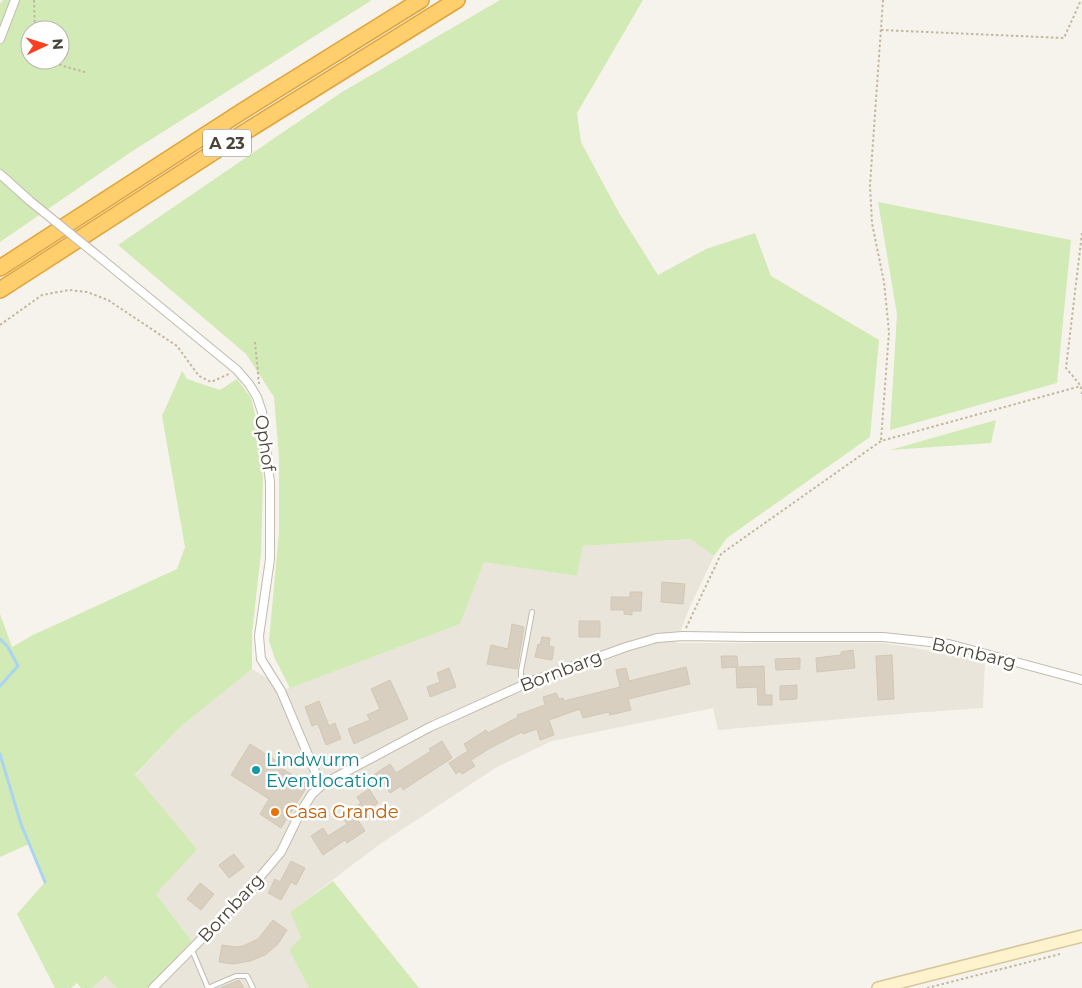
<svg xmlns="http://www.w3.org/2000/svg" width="1082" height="988" viewBox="0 0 1082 988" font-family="Montserrat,sans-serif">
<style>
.residential{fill:#eae5da}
.green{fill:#d2eab5;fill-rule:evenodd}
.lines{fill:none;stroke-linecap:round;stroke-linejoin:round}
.stream{stroke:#a9d4f2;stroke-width:3}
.building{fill:#d8cfc1;stroke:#d3c7b4}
.lane-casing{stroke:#c2bbae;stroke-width:6}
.street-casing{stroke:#c2bbae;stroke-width:10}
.secondary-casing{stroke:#d6c79b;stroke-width:14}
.highway-casing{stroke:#e0a43c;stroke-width:18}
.path{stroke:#c4b79f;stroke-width:2;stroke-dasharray:2.5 2.5;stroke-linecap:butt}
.lane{stroke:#fff;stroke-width:4}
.street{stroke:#fff;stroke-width:8}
.secondary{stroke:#fff3cd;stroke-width:11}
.highway{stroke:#ffcf6e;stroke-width:15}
.street-bridge-casing{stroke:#c2bbae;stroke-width:10;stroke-linecap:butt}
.street-bridge{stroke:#fff;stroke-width:8}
.culture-dot{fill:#0f9aa8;stroke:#fff;stroke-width:2}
.food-dot{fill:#e8710a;stroke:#fff;stroke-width:2}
.labels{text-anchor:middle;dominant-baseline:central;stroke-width:5;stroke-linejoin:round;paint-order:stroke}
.shield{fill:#fff;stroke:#817c74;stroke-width:1}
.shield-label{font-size:16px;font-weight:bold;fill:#4b4439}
.street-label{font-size:18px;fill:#4b4439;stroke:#fff}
.culture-label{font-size:18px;fill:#0d838f;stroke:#fff;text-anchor:start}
.food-label{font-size:18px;fill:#c56008;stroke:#fff;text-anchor:start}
</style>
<rect width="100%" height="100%" fill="#f6f3ec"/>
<path class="residential" d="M692 539 714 556 689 609 676 643H881L910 647 985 661 983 708 911 713 718 730 713 708 552 741 497 767 380 844 290 912 301 937 289 950 309 988H147L192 941 156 894 135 776 179 728 252 669 286 689 460 624 484 561 577 576 583 546Z
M107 976 117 988H92Z"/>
<path class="green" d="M3 0H372L131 152 0 242V4ZM30 30H60V60H30Z
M500 0H643L577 113 581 142 619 213 658 275 706 249 755 233 771 276 879 340 870 437 727 538 714 556 691 539 583 546 577 576 484 562 460 624 290 688 275 659 269 641 279 532V457L274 397 246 354 118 245 342 92Z
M878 202 1071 240 1057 383 890 430 897 314Z
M182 371 187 379 220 390 237 379 251 398 256 419 263 479 261 553 252 633V669L179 728 135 775 197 849 156 894 192 941 147 988H117L106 976 92 988H81L77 983 71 988H55L17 914 45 882 29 844 0 857V614L12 647 33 635 177 569 185 547 162 416Z
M996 420 991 443 890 450Z
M333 881 419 988H309L289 950 301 937 290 912Z"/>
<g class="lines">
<path class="stream" d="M0 639 8 647 18 666 0 686
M0 754 21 824 45 882"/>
</g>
<path class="building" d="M662 582 685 584 683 604 661 602Z
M630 592H642L641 611H632V615L624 614V610H611V597H630Z
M579 621H600V637H579Z
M512 624 524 627 517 669 487 664 491 645 508 649Z
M542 637 550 638 549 646 554 647 552 660 535 657 538 644 540 645Z
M853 650 855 668 817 672 816 658 841 655V652Z
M892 655 894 699 878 700 876 656Z
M721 656H737L738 667 764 666 765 695H772V705H758L757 687 737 688 736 667 722 668Z
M800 658V669L776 670 775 659Z
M686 667 690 684 628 699 631 710 610 715 609 712 583 718 580 709 549 720 554 735 540 740 537 729 523 734 522 732 492 747 471 760 475 766 462 774 460 771 456 774 449 763 468 751 464 744 486 730 488 733 518 717 517 715 545 705 543 697 556 693 559 699 563 698 564 701 620 687 616 670 626 668 629 681Z
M449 668 456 687 430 697 427 687 440 682 437 673Z
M390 680 408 719 354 744 348 729 370 720 367 715 380 709 371 689Z
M797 685V699L780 700V686Z
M319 701 329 726 335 723 341 739 326 745 318 724 312 726 305 707Z
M442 741 452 758 403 790 401 786 390 793 383 782 378 786 372 776 390 764 396 773 431 751 429 749Z
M250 744 282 764 280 767 308 785 281 828 260 814 269 799 231 775Z
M369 789 378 803 356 817 365 831 347 843 345 840 323 855 311 836 323 828 328 836 347 824 342 816 361 803 357 797Z
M234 854 244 867 229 878 219 865Z
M291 861 305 868 296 885 291 882 281 900 268 893 275 879 280 882Z
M200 883 214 894 201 910 187 899Z
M273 920 287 930 278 944 265 955 250 961 233 964 219 962 222 945 236 947 243 946 258 939Z
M239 980 244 988H220Z"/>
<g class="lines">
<defs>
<path id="lane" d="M521 686V671L532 612
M192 950 208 988
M208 988 236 976H247L253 988"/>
<path id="street" d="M0 39 15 0
M0 174 30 201
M98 256 237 370 249 384 257 397 262 412 270 483V559L259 636 261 659 281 691 317 776 323 784
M153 988 244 896 281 852 300 813 312 794 323 784 430 727 532 681 626 647 657 638 683 636 749 637H883L949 644 1082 680"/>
<path id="secondary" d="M878 988 1082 936"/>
<path id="highway" d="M0 268 241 112 421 0
M0 290 240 135 457 0"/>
</defs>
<use href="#lane" class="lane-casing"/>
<use href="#street" class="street-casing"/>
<use href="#secondary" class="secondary-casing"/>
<use href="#highway" class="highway-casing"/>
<path class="path" d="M34 0 35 30
M881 30 1064 38 1081 0
M50 60 63 66 85 72
M1082 233 1066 368 1081 386 1082 394
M0 325 42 295 69 290 87 292 108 300 177 346 199 376 211 382 229 374
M255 342 259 384
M881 440 889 332 884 282 872 223 870 185 883 0
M686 628 721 554 881 441 1081 386
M927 988 1060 954"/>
<use href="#lane" class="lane"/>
<use href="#street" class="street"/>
<use href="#secondary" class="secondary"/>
<use href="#highway" class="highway"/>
<defs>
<path id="street-bridge" d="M30 201 98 256"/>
</defs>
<use href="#street-bridge" class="street-bridge-casing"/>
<use href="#street-bridge" class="street-bridge"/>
</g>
<circle class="culture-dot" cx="256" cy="770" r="5"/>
<circle class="food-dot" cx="275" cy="812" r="5"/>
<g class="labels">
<rect class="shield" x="203" y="129.5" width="48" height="27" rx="4"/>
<g class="shield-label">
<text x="227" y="143">A 23</text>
</g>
<g class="street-label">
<text transform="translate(265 443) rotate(82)">Ophof</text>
<text transform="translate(974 653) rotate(13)">Bornbarg</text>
<text transform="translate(561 671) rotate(-21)">Bornbarg</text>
<text transform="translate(231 908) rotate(-47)">Bornbarg</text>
</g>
<g class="culture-label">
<text x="266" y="760">Lindwurm<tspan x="266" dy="21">Eventlocation</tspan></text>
</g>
<g class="food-label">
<text x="285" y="812">Casa Grande</text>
</g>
</g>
<g transform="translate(45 45) rotate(86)"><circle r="24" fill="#ffffff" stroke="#b7b4b0"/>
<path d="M0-4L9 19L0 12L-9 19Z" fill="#fc3f1d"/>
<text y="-8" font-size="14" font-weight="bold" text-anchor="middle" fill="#4b4439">N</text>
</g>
</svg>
